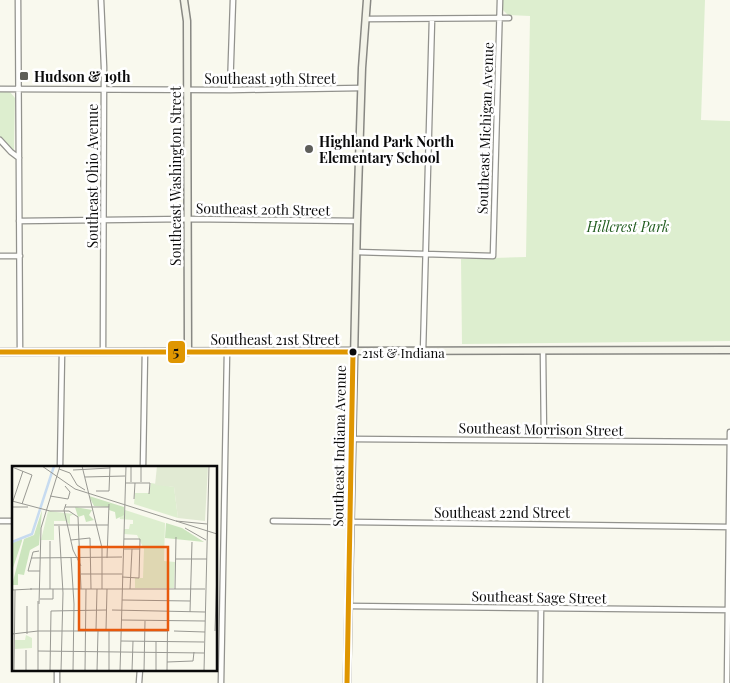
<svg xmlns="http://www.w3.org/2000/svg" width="730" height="683" viewBox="0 0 730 683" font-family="'Playfair Display',serif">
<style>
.green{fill:#ddeecf}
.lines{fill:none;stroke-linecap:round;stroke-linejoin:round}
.street-casing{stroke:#92928d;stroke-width:7}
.secondary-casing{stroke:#888883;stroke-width:9}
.street{stroke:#fefefc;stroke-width:4.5}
.secondary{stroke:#f3f3e8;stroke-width:6}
.bus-1-casing{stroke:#fff;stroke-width:9}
.bus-1{stroke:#df9601;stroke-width:5}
.poi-dot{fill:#5e5e5a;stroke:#fff;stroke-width:2}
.bus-dot{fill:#0a0a0a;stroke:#fff;stroke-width:2}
.labels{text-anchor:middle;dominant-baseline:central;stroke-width:5;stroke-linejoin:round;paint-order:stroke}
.bus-label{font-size:13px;fill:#0a0a0a;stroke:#fff;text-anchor:start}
.poi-label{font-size:14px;font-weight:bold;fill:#0a0a0a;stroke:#fff;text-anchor:start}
.street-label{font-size:14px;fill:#0a0a0a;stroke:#fff}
.park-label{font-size:14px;font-style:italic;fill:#225d20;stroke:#fff}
.inset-river{fill:none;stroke:#c7dbf0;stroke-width:2.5}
.inset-road{fill:none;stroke:#999993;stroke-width:1}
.view{fill:#e8590c;fill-opacity:0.15;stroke:#e8590c;stroke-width:2.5}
.inset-edge{fill:none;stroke:#0a0a0a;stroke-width:2.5}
.line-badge{stroke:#fff;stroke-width:2}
.pale-badge-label{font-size:14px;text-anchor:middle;font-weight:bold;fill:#111}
</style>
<rect width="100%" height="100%" fill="#f9f9ee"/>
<path class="green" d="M503 0H705L701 120 730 121V341L462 344 461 259 526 257 530 16 508 15 503 10Z
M0 92H10L15 98 14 150 13 151 10 150 0 136Z"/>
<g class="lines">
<defs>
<path id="street" d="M18 0 20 352
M101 0 104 67 103 351
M366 19 509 18
M0 89 230 90 361 88
M230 90 233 0
M0 140 11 152 19 158
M19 221 187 219 357 221
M356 252 493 256 500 0
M0 256H20
M543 351 544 440
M423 352 432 19
M351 439 730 442
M60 467 62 352
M143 467 145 351
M0 521H14
M273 521 730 527
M348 606 730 610
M57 683V669
M139 683 140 669
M221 683 227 352
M540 683 541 608
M727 683 730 432"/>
<path id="secondary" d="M184 0 187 21 188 352
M0 352 730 350
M347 683 357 221 362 68 367 0"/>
</defs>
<use href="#street" class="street-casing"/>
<use href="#secondary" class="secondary-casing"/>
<use href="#street" class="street"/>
<use href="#secondary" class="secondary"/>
<defs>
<path id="bus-1" d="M0 352H353
M347 683 353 352"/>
</defs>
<use href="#bus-1" class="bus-1-casing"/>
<use href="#bus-1" class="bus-1"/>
</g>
<g class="poi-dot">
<rect x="19" y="71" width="10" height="10" rx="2.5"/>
<circle cx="309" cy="149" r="5"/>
</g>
<circle class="bus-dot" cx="353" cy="352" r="4.5"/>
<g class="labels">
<g class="bus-label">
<text x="362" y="352">21st &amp; Indiana</text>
</g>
<g class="poi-label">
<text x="34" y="76">Hudson &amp; 19th</text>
<text x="319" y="141">Highland Park North<tspan x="319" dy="16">Elementary School</tspan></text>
</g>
<g class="street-label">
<text x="270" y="78">Southeast 19th Street</text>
<text transform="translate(485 128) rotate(-88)">Southeast Michigan Avenue</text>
<text transform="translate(92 176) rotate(-90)">Southeast Ohio Avenue</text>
<text transform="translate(175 176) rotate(-90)">Southeast Washington Street</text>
<text transform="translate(263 209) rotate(1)">Southeast 20th Street</text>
<text x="275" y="339">Southeast 21st Street</text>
<text transform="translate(541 429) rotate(1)">Southeast Morrison Street</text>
<text transform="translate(339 446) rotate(-89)">Southeast Indiana Avenue</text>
<text x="502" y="512">Southeast 22nd Street</text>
<text transform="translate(539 597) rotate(1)">Southeast Sage Street</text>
</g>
<g class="park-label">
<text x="628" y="226">Hillcrest Park</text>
</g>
</g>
<g transform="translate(12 466)">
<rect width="205" height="205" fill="#f9f9ee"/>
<path d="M139 17 162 21 166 52 122 38 123 27H137ZM113 44 153 57 152 95 163 96 162 122H123V112H131L132 83 125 69 112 68V63H117L118 58H121V54L108 53 107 49H112ZM36 45 62 48 58 50V59L54 55H42V74H29ZM14 169 20 172V182L3 183V174H13Z" fill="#ddeecf"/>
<path d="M77 30 112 41V49L104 53 103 46 97 44V41L82 40ZM63 41 80 44 77 49 82 54 74 56 72 49 66 51ZM30 44 27 79 18 84 12 109 6 108V119H0L12 73 22 69ZM154 57 170 62 192 76 153 72ZM10 73V75L0 105V77Z" fill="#cce5be"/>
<path d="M145 0H196L193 55 166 52 162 21 143 19Z" fill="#e1ead3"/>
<path class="inset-river" d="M0 76 20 68 42 0"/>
<path class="inset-road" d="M30 0 63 23 205 68M70 0 90 82V123M0 1 20 9 10 38M47 3 58 7 65 19 73 24M61 4 98 2M73 11 113 10M119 16V0M129 16V0M114 17H138L137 28M84 25H97L98 0M38 30 56 33 58 26 53 20M122 33 123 17M0 35 38 45H57L66 51 69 123M1 35 11 5M54 38 52 44 61 84 69 100M0 41H16M53 41H97M164 55 195 58M42 59H96M47 60 51 127 49 205M173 62 194 74M59 74 78 72 79 123M38 75V123M112 83H128M27 85 21 86 16 105H28M59 91 62 138 61 205M19 92 110 91M95 92 97 38M164 93H195M69 108H110M110 111 127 112 128 73H112M18 123H193M118 123 120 83M163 123 164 71M0 124 20 123M28 133H41V123M110 134 178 135M27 138 29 62 48 0M100 144 193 146M178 146 180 76M109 154 193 155M84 164 85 123M94 164 95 123M109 165H155M162 165 193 166M203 165 205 104M0 168 26 165H109M15 168V140M109 175 192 176M26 185 192 187M155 196 181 195 182 186M2 205 3 124M14 205V184M26 205V135M38 205 39 145 94 144M73 205 74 123M85 205 86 165M97 205V165M108 205 114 0M120 205 121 175M132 205 133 155M144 205V175M155 205 156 123M192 205 197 0"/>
<path class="view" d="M67 81H156V164H67Z"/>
<rect width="205" height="205" class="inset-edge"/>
</g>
<rect class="line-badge" x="167" y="340" width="19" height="24" rx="5" fill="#df9601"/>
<g class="pale-badge-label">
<text x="176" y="357">5</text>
</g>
</svg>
